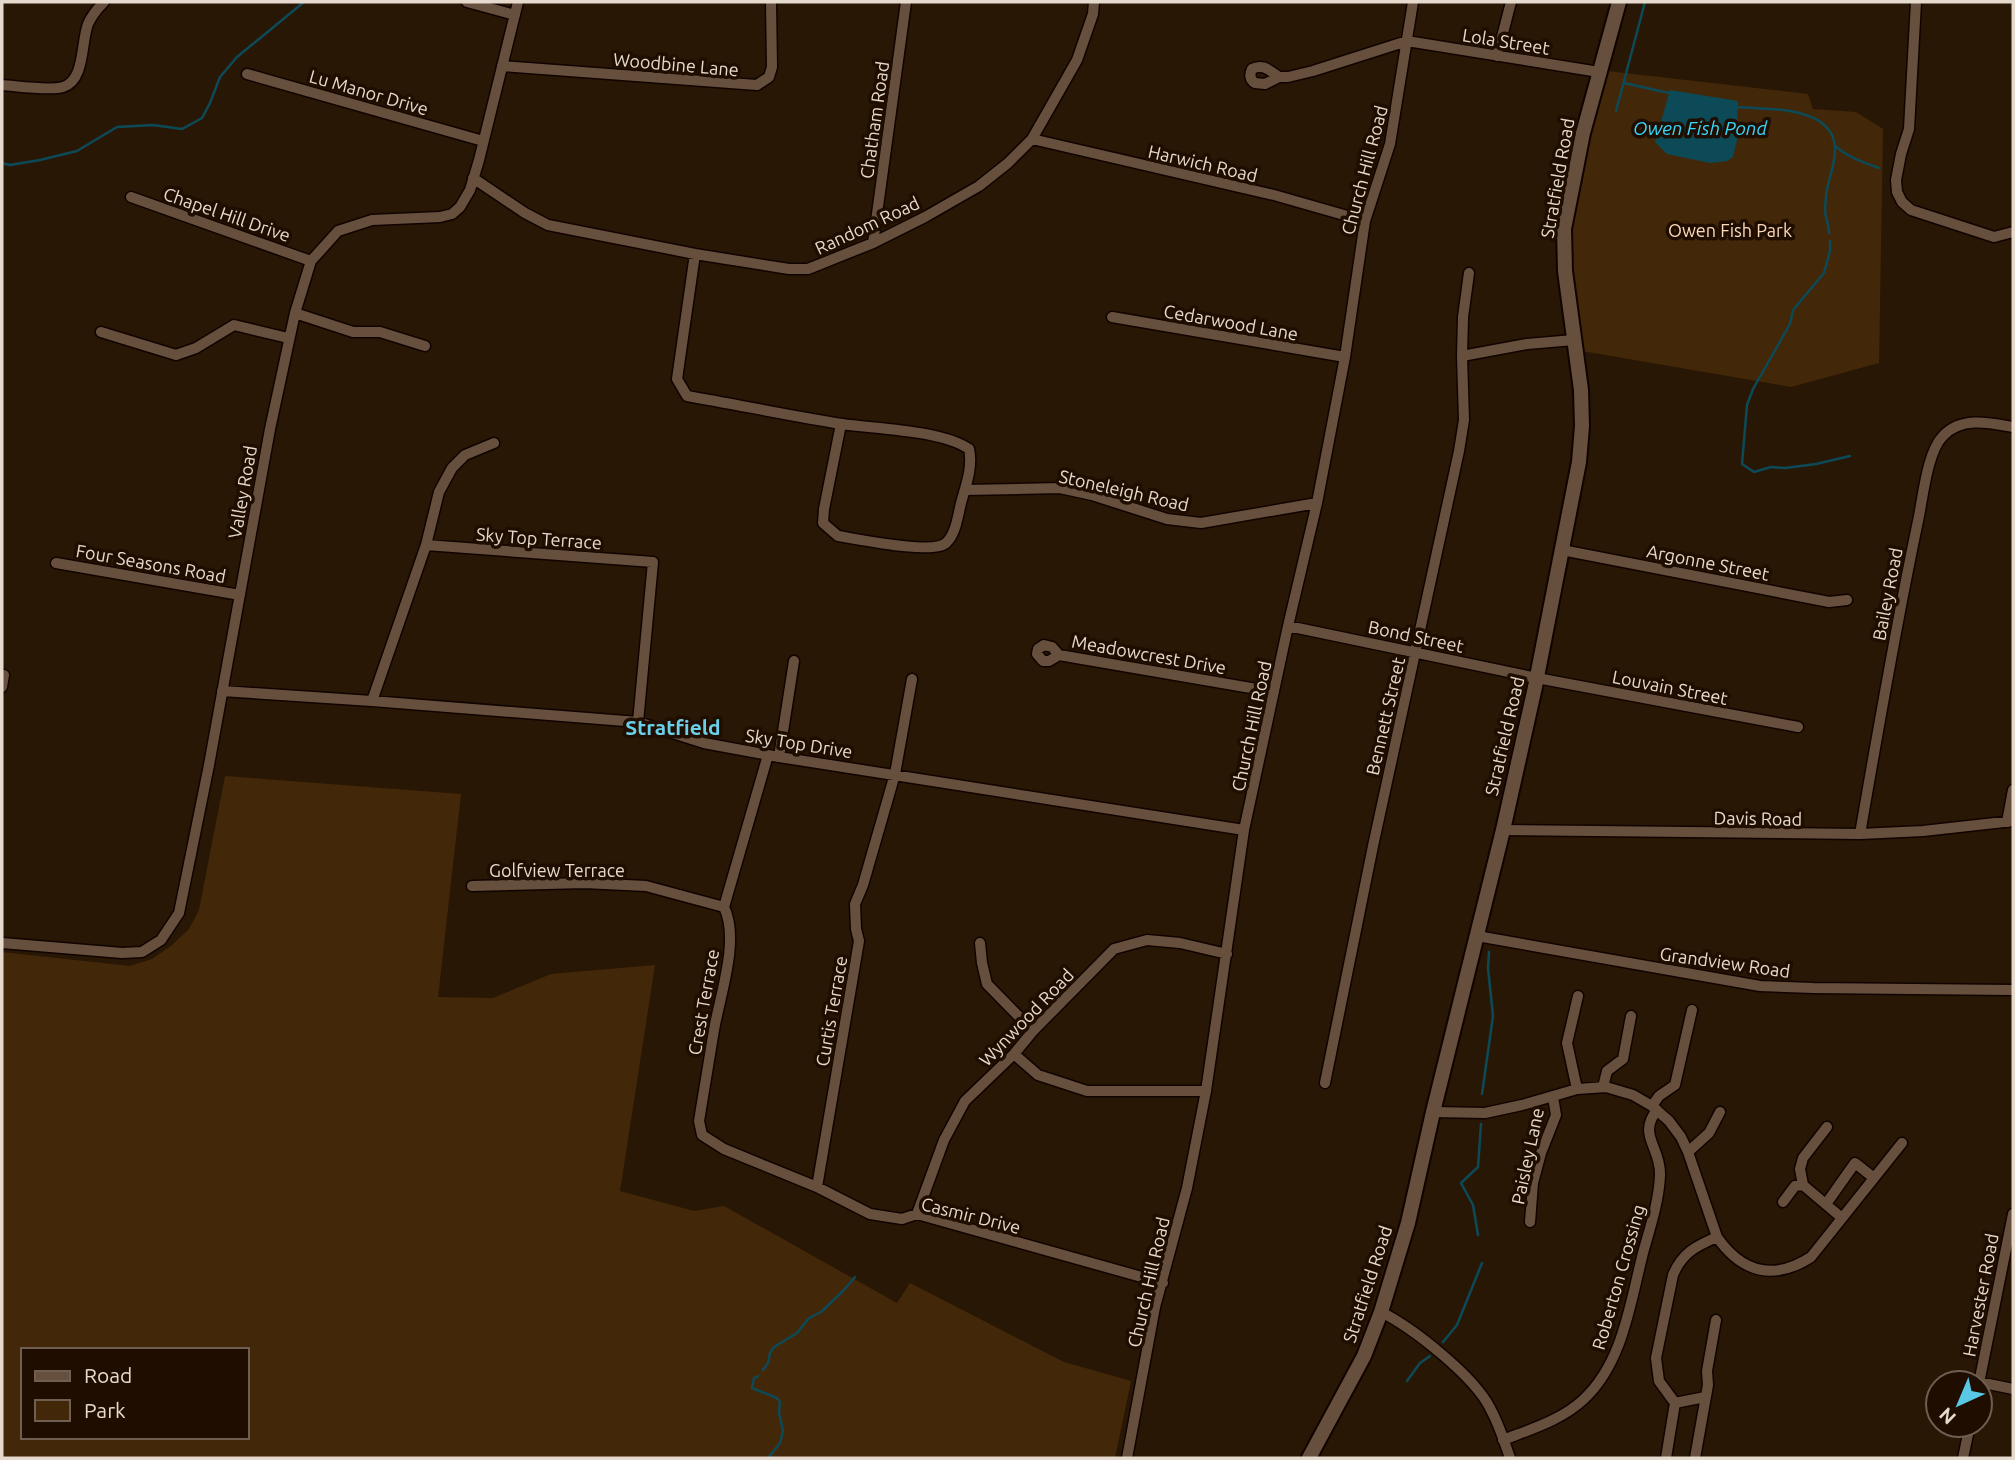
<svg xmlns="http://www.w3.org/2000/svg" width="2015" height="1460" viewBox="0 0 2015 1460" font-family="Ubuntu,sans-serif">
<style>
.green{fill:#432709;fill-rule:evenodd}
.water{fill:#0d4a58}
.lines{fill:none;stroke-linecap:round;stroke-linejoin:round}
.stream{stroke:#0d4a58;stroke-width:2.5}
.minor-casing{stroke:#110300;stroke-width:13}
.secondary-casing{stroke:#110300;stroke-width:18}
.minor{stroke:#66503d;stroke-width:10}
.secondary{stroke:#66503d;stroke-width:14}
.labels{text-anchor:middle;dominant-baseline:central;stroke-width:7;stroke-linejoin:round;paint-order:stroke}
.street-label{font-size:18px;fill:#e6d9ce;stroke:#1f0e00}
.park-label{font-size:18px;fill:#fbdabd;stroke:#1f0e00}
.water-label{font-size:19px;font-style:italic;fill:#37d6fa;stroke:#1f0e00}
.quarter-label{font-size:21px;font-weight:bold;fill:#6ccfe9;stroke:#1f0e00}
</style>
<rect width="100%" height="100%" fill="#291705"/>
<path class="green" d="M1607 71 1808 94 1813 109 1856 112 1883 129 1879 363 1791 387 1582 351 1568 246 1571 220 1589 136Z
M225 776 461 794 438 997 493 998 551 974 655 965 620 1191 694 1211 724 1206 897 1303 910 1283 1064 1362 1131 1381 1115 1458H2V952L130 966 152 959 172 945 189 929 199 910ZM23 1350H247V1437H23Z"/>
<path class="water" d="M1670 90 1738 101 1737 140 1733 157 1727 161 1710 163 1667 154 1655 142Z"/>
<g class="lines">
<path class="stream" d="M1624 83 1669 93
M1737 107C1765 109 1826 106 1834 141 1838 158 1828 179 1826 195 1826 200 1825 206 1825 212 1826 219 1829 225 1829 233
M1616 111 1645 2
M1835 146C1848 157 1862 162 1879 168
M2 163 10 165 40 160 77 151 117 127 153 125 182 129 202 118 210 103 220 77 237 57 304 2
M1830 241V251L1824 273 1793 310 1790 324 1753 389 1747 405 1742 464 1754 472 1771 467 1785 468 1816 464 1850 456
M1482 1094 1493 1016 1488 968 1489 952
M1478 1235 1473 1205 1461 1183 1478 1167 1481 1124
M1443 1342 1457 1325 1482 1263
M763 1370 768 1363 770 1353 774 1347 797 1333 809 1318 821 1312 843 1291 855 1277
M758 1376 754 1378 752 1388 777 1398 780 1402 779 1413 783 1431 780 1443 768 1458
M1407 1381 1420 1363 1430 1356"/>
<defs>
<path id="minor" d="M467 2 515 15
M1916 2 1909 129 1901 154 1896 180 1897 192 1902 202 1911 210 1994 237 2013 232
M1497 56 1511 2
M502 66 757 85 769 77 772 67 771 2
M247 74 483 141
M1279 77C1270 71 1263 63 1252 69 1249 75 1250 80 1255 83L1265 84 1279 77H1288L1313 71 1407 41 1599 72
M2 85C17 86 49 91 63 87 85 81 81 42 88 24 92 15 98 8 104 2
M1032 139 1274 195 1365 221
M473 178 525 213 548 225 695 254 789 269H808L873 243 925 217 979 186 1008 163 1032 139 1077 60 1093 14 1094 2
M131 197 311 261
M873 243 906 2
M695 254 677 379 687 396C739 405 791 416 842 424 878 429 941 430 969 449 973 467 966 485 961 503 958 515 956 534 946 543 933 555 858 539 838 536L823 523 824 509 841 424
M295 313 353 332H380L425 346
M1112 317 1345 357
M101 332 176 355 196 348 234 325 288 338
M1462 356 1527 344 1574 340
M965 490 1060 488 1092 495 1167 519 1201 523 1317 503
M426 545 653 562 638 722
M1562 550 1829 602 1847 600
M56 563 240 595
M1288 626 1537 678 1798 727
M1059 655 1052 647 1044 645 1038 649 1037 654 1043 661H1049L1059 655 1274 692
M2 687 4 675
M222 691 372 701 638 722 704 743 779 757 1244 830
M372 701 426 545 439 492 452 468 465 455 494 443
M768 755 724 907C740 940 720 995 714 1030 709 1060 704 1091 699 1121L702 1135 724 1149 817 1187 870 1214 902 1219 917 1214 1163 1283
M779 757 794 661
M2007 822 2013 790
M1503 830 1860 834 1923 831 2013 821
M1860 834C1878 730 1896 625 1918 521 1923 498 1927 452 1943 436 1962 416 1990 423 2013 427
M472 886 584 883 646 886 724 907
M1477 936 1760 986 1813 988 2013 990
M2 943 122 953 142 952 161 940 179 913 209 765 270 429 295 313 311 261 338 231 372 220 440 217 452 214 460 207 470 190 479 160 518 2
M980 943 982 963 987 984 1033 1031
M1014 1054 1038 1075 1087 1091H1206
M1325 1083 1373 846 1459 451 1464 420 1462 356 1463 317 1469 273
M1603 1087 1607 1071 1623 1059 1631 1016
M1577 1089 1567 1043 1578 996
M1652 1106 1659 1096 1675 1085 1692 1010
M1433 1112 1485 1113 1522 1105 1577 1089 1606 1087 1633 1095 1652 1106 1669 1121 1681 1137 1688 1152 1717 1237C1742 1273 1774 1281 1811 1257L1902 1143
M1827 1127 1803 1158 1800 1169 1803 1185 1842 1218
M1688 1152 1709 1133 1720 1112
M817 1187 859 941 856 929 855 904 863 885 895 774 912 679
M1783 1202 1795 1186 1803 1185
M1826 1204 1855 1163 1874 1178
M917 1214 944 1140 965 1101 1014 1054 1033 1031 1114 949 1147 940 1180 943 1227 954
M1530 1222 1533 1183 1541 1153 1556 1115 1553 1097
M1381 1312C1413 1328 1474 1376 1490 1408 1499 1424 1504 1441 1510 1458
M1979 1382 2013 1389
M1979 1383 2013 1214
M1675 1403 1705 1397
M1503 1440C1531 1429 1562 1420 1584 1399 1623 1362 1630 1304 1643 1253 1650 1228 1659 1201 1660 1175 1661 1147 1637 1135 1657 1110
M1127 1458 1155 1307 1187 1188 1206 1091 1244 830 1288 626 1317 503 1345 357 1365 221 1390 144 1413 2
M1666 1458 1675 1403 1659 1381 1656 1358 1673 1275C1682 1253 1696 1246 1717 1237
M1695 1458 1708 1385 1707 1371 1716 1320
M1963 1458 1970 1425"/>
<path id="secondary" d="M1309 1458 1364 1356 1381 1312 1408 1223 1433 1112 1503 830 1535 687 1579 462 1582 426 1581 390 1565 271 1564 229 1583 133 1619 2"/>
</defs>
<use href="#minor" class="minor-casing"/>
<use href="#secondary" class="secondary-casing"/>
<use href="#minor" class="minor"/>
<use href="#secondary" class="secondary"/>
</g>
<g class="labels">
<g class="street-label">
<text transform="translate(1506 41) rotate(9)">Lola Street</text>
<text transform="translate(676 64) rotate(5)">Woodbine Lane</text>
<text transform="translate(369 92) rotate(16)">Lu Manor Drive</text>
<text transform="translate(874 120) rotate(-82)">Chatham Road</text>
<text transform="translate(1203 163) rotate(13)">Harwich Road</text>
<text transform="translate(1364 170) rotate(-75)">Church Hill Road</text>
<text transform="translate(1557 178) rotate(-80)">Stratfield Road</text>
<text transform="translate(227 214) rotate(19)">Chapel Hill Drive</text>
<text transform="translate(867 225) rotate(-25)">Random Road</text>
<text transform="translate(1231 322) rotate(10)">Cedarwood Lane</text>
<text transform="translate(1124 490) rotate(13)">Stoneleigh Road</text>
<text transform="translate(242 492) rotate(-80)">Valley Road</text>
<text transform="translate(539 538) rotate(4)">Sky Top Terrace</text>
<text transform="translate(1708 562) rotate(11)">Argonne Street</text>
<text transform="translate(151 563) rotate(10)">Four Seasons Road</text>
<text transform="translate(1887 594) rotate(-79)">Bailey Road</text>
<text transform="translate(1416 636) rotate(12)">Bond Street</text>
<text transform="translate(1149 654) rotate(10)">Meadowcrest Drive</text>
<text transform="translate(1670 687) rotate(11)">Louvain Street</text>
<text transform="translate(1385 716) rotate(-77)">Bennett Street</text>
<text transform="translate(1251 726) rotate(-78)">Church Hill Road</text>
<text transform="translate(1504 736) rotate(-77)">Stratfield Road</text>
<text transform="translate(799 743) rotate(9)">Sky Top Drive</text>
<text transform="translate(1758 818) rotate(1)">Davis Road</text>
<text x="557" y="870">Golfview Terrace</text>
<text transform="translate(1725 962) rotate(8)">Grandview Road</text>
<text transform="translate(703 1002) rotate(-80)">Crest Terrace</text>
<text transform="translate(831 1011) rotate(-80)">Curtis Terrace</text>
<text transform="translate(1026 1017) rotate(-46)">Wynwood Road</text>
<text transform="translate(1527 1156) rotate(-78)">Paisley Lane</text>
<text transform="translate(971 1215) rotate(14)">Casmir Drive</text>
<text transform="translate(1618 1277) rotate(-74)">Roberton Crossing</text>
<text transform="translate(1148 1282) rotate(-77)">Church Hill Road</text>
<text transform="translate(1367 1284) rotate(-72)">Stratfield Road</text>
<text transform="translate(1980 1295) rotate(-79)">Harvester Road</text>
</g>
<g class="park-label">
<text x="1730" y="230">Owen Fish Park</text>
</g>
<g class="water-label">
<text x="1700" y="128">Owen Fish Pond</text>
</g>
<g class="quarter-label">
<text x="673" y="727">Stratfield</text>
</g>
</g>
<rect width="2015" height="1460" fill="none" stroke="#e6d9ce" stroke-width="7"/>
<rect x="21" y="1348" width="228" height="91" fill="#1f0e00" stroke="#6f5f52" stroke-width="2"/>
<rect x="35" y="1371" width="35" height="10" fill="#66503d" stroke="#6f5f52" stroke-width="2"/>
<text x="84" y="1383" font-size="21" fill="#e6d9ce">Road</text>
<rect x="35" y="1400" width="35" height="21" fill="#432709" stroke="#6f5f52" stroke-width="2"/>
<text x="84" y="1418" font-size="21" fill="#e6d9ce">Park</text>
<g transform="translate(1959 1404) rotate(224)"><circle r="33" fill="#1f0e00" stroke="#6f5f52" stroke-width="2"/>
<path d="M0-5L12 26L0 18L-12 26Z" fill="#59c8e5"/>
<text y="-10" font-size="19" font-weight="bold" text-anchor="middle" fill="#e6d9ce">N</text>
</g>
</svg>
